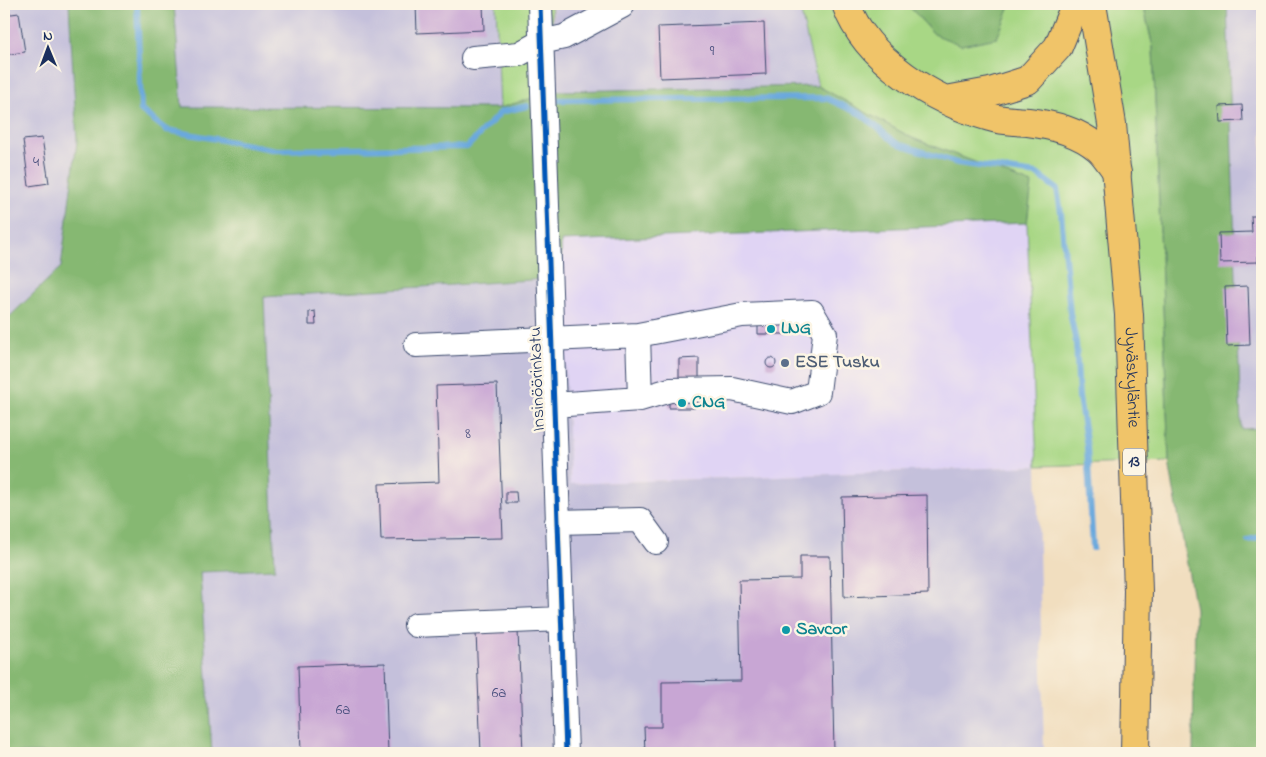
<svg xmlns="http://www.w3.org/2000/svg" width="1266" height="757" viewBox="0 0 1266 757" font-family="'Indie Flower',sans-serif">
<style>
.built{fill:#e0d4f4}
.industrial{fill:#c4c0db}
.green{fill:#a8d785;stroke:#628372}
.forest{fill:#86b872;stroke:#507468}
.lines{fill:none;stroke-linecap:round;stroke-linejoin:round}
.stream{stroke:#6ba9dd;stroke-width:6}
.building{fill:#c8a6d4}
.minor-casing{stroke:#3b496d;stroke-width:26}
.highway-casing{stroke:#3b496d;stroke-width:30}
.minor{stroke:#fff;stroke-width:24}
.highway{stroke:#f0c469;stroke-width:28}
.cycleway-casing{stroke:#fcf5e5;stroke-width:8}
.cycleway{stroke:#0057b8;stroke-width:5}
.culture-dot{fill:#0f9aa8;stroke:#fcf5e5;stroke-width:2}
.service-dot{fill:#5c6f8a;stroke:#fcf5e5;stroke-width:2}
.labels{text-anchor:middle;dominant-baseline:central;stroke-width:5;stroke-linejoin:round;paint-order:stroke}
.number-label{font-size:15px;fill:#464d7c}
.shield{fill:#fcf5e5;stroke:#5e6a86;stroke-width:1}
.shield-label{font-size:16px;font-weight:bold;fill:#1b2f5e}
.culture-label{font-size:18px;font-weight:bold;fill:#0d838f;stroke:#fcf5e5;text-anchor:start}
.service-label{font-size:18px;font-weight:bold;fill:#4e5e75;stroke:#fcf5e5;text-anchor:start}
.street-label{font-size:18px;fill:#1b2f5e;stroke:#fcf5e5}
</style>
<rect width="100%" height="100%" fill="#fcf5e5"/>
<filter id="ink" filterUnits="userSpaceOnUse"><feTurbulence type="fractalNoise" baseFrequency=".02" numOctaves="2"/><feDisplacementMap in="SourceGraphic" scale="10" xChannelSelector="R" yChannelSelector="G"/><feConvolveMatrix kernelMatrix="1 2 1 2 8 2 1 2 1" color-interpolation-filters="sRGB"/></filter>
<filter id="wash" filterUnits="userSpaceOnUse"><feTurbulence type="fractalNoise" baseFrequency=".0096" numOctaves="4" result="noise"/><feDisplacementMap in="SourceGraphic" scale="20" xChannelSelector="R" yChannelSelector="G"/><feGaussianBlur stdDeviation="1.12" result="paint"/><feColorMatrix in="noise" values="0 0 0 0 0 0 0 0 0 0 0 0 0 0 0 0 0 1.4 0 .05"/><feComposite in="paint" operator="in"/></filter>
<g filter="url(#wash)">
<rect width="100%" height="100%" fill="#f1debf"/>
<path class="built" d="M1027 223 1037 466 570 484 560 241Z"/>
<path class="industrial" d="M4 4H69L77 141 61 267 4 322Z
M174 4H496L500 108 182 107Z
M552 4H799L818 86 556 91Z
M1227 4H1262V428L1241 429Z
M562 278 570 484 1037 466 1044 753H212L200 572 275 569 264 297Z"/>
<path class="green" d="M496 4H551L556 91 500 108Z
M799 4H907L934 34 997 37 1011 4H1143L1153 47 1169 462 1037 466 1027 223 1031 184 912 138 818 86Z"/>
<path class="forest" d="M69 4H174L182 107 500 108 556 91 818 86 912 138 1032 184 1027 223 561 241 562 278 264 297 275 569 200 572 212 753H4V322L61 267 77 141Z
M907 4H1011L997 38 961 45 934 34Z
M1143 4H1227L1241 429 1262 428V753H1193L1195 609 1169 462 1153 47Z"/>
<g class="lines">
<path class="stream" d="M137 4 141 110 167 130 277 150 467 147 501 112 527 106
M556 100 826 98 861 114 896 143 957 163 1037 174 1057 189 1061 212 1070 313 1076 342 1079 397 1087 447 1093 548
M1248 540 1262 537"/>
</g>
<g id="blocks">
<path class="building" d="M416 4H483L484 30 417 33Z
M19 13 25 52 4 55V15Z
M764 23 766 74 660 78 658 27Z
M1242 105 1243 121 1220 122 1219 106Z
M42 138 49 183 29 186 23 140Z
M1251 216H1262V250H1258V262L1220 263 1219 233 1252 232Z
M1248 286 1250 345 1227 346 1225 287Z
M315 311 316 325H309V312Z
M785 324V334H758V325Z
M699 358V380H679V359Z
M766 363a5 5 0 1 1 10 0a5 5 0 1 1-10 0Z
M497 384 503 538 381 540 379 484 439 482 436 386Z
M695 398V408H669V399Z
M506 492H516L517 503H506Z
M927 495 928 594 844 597 842 497Z
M800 556H830L834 753H645L644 727H662V682L741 681 739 580 800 579Z
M518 631 523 753H481L476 632Z
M385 663 388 753H301L298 666Z"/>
</g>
</g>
<g filter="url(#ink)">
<use href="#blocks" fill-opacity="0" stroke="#3b496d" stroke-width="1"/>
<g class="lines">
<defs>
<path id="minor" d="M540 4 566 753
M473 58 519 54 541 42 564 37 622 6
M638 335 640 399
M416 345 638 335 742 315 812 312 825 334 818 392 792 402 732 389 670 390 640 399 553 405
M557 522 640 520 656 542
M416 625 561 619"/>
<g id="highway">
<path d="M846 4C866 61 934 101 990 117 1002 121 1016 121 1028 122 1053 125 1078 131 1098 148 1105 154 1111 164 1117 172"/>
<path id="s1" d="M1092 4 1112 124 1129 315 1138 591 1135 753"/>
<path d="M946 100 990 92 1028 80 1058 47 1074 8V4"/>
</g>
</defs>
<use href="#minor" class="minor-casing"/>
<use href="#highway" class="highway-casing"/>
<use href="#minor" class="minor"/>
<use href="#highway" class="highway"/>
<defs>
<path id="cycleway" d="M540 4 566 753"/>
</defs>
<use href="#cycleway" class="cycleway-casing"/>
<use href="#cycleway" class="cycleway"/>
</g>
</g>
<g class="culture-dot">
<circle cx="771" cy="329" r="5"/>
<circle cx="682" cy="403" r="5"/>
<circle cx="786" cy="630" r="5"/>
</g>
<circle class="service-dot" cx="785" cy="363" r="5"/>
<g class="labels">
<g class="number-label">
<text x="712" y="51">9</text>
<text x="36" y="162">4</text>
<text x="468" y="434">8</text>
<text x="499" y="693">6a</text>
<text x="343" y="710">6a</text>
</g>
<rect class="shield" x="1123" y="448.5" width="22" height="27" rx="4"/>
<g class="shield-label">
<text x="1134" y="462">13</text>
</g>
<g class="culture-label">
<text x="781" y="329">LNG</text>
<text x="692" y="403">CNG</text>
<text x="796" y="630">Savcor</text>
</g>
<g class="service-label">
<text x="795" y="363">ESE Tusku</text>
</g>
<g class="street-label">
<text stroke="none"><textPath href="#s1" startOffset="376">Jyväskyläntie</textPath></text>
<text transform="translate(538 379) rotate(-92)">Insinöörinkatu</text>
</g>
</g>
<rect width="1266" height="757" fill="none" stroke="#fcf5e5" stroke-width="20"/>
<g transform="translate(48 48) rotate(359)" stroke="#fcf5e5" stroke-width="4" paint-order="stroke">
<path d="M0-4L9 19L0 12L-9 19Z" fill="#1b2f5e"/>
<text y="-8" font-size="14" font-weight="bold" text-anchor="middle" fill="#1b2f5e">N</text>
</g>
</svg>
